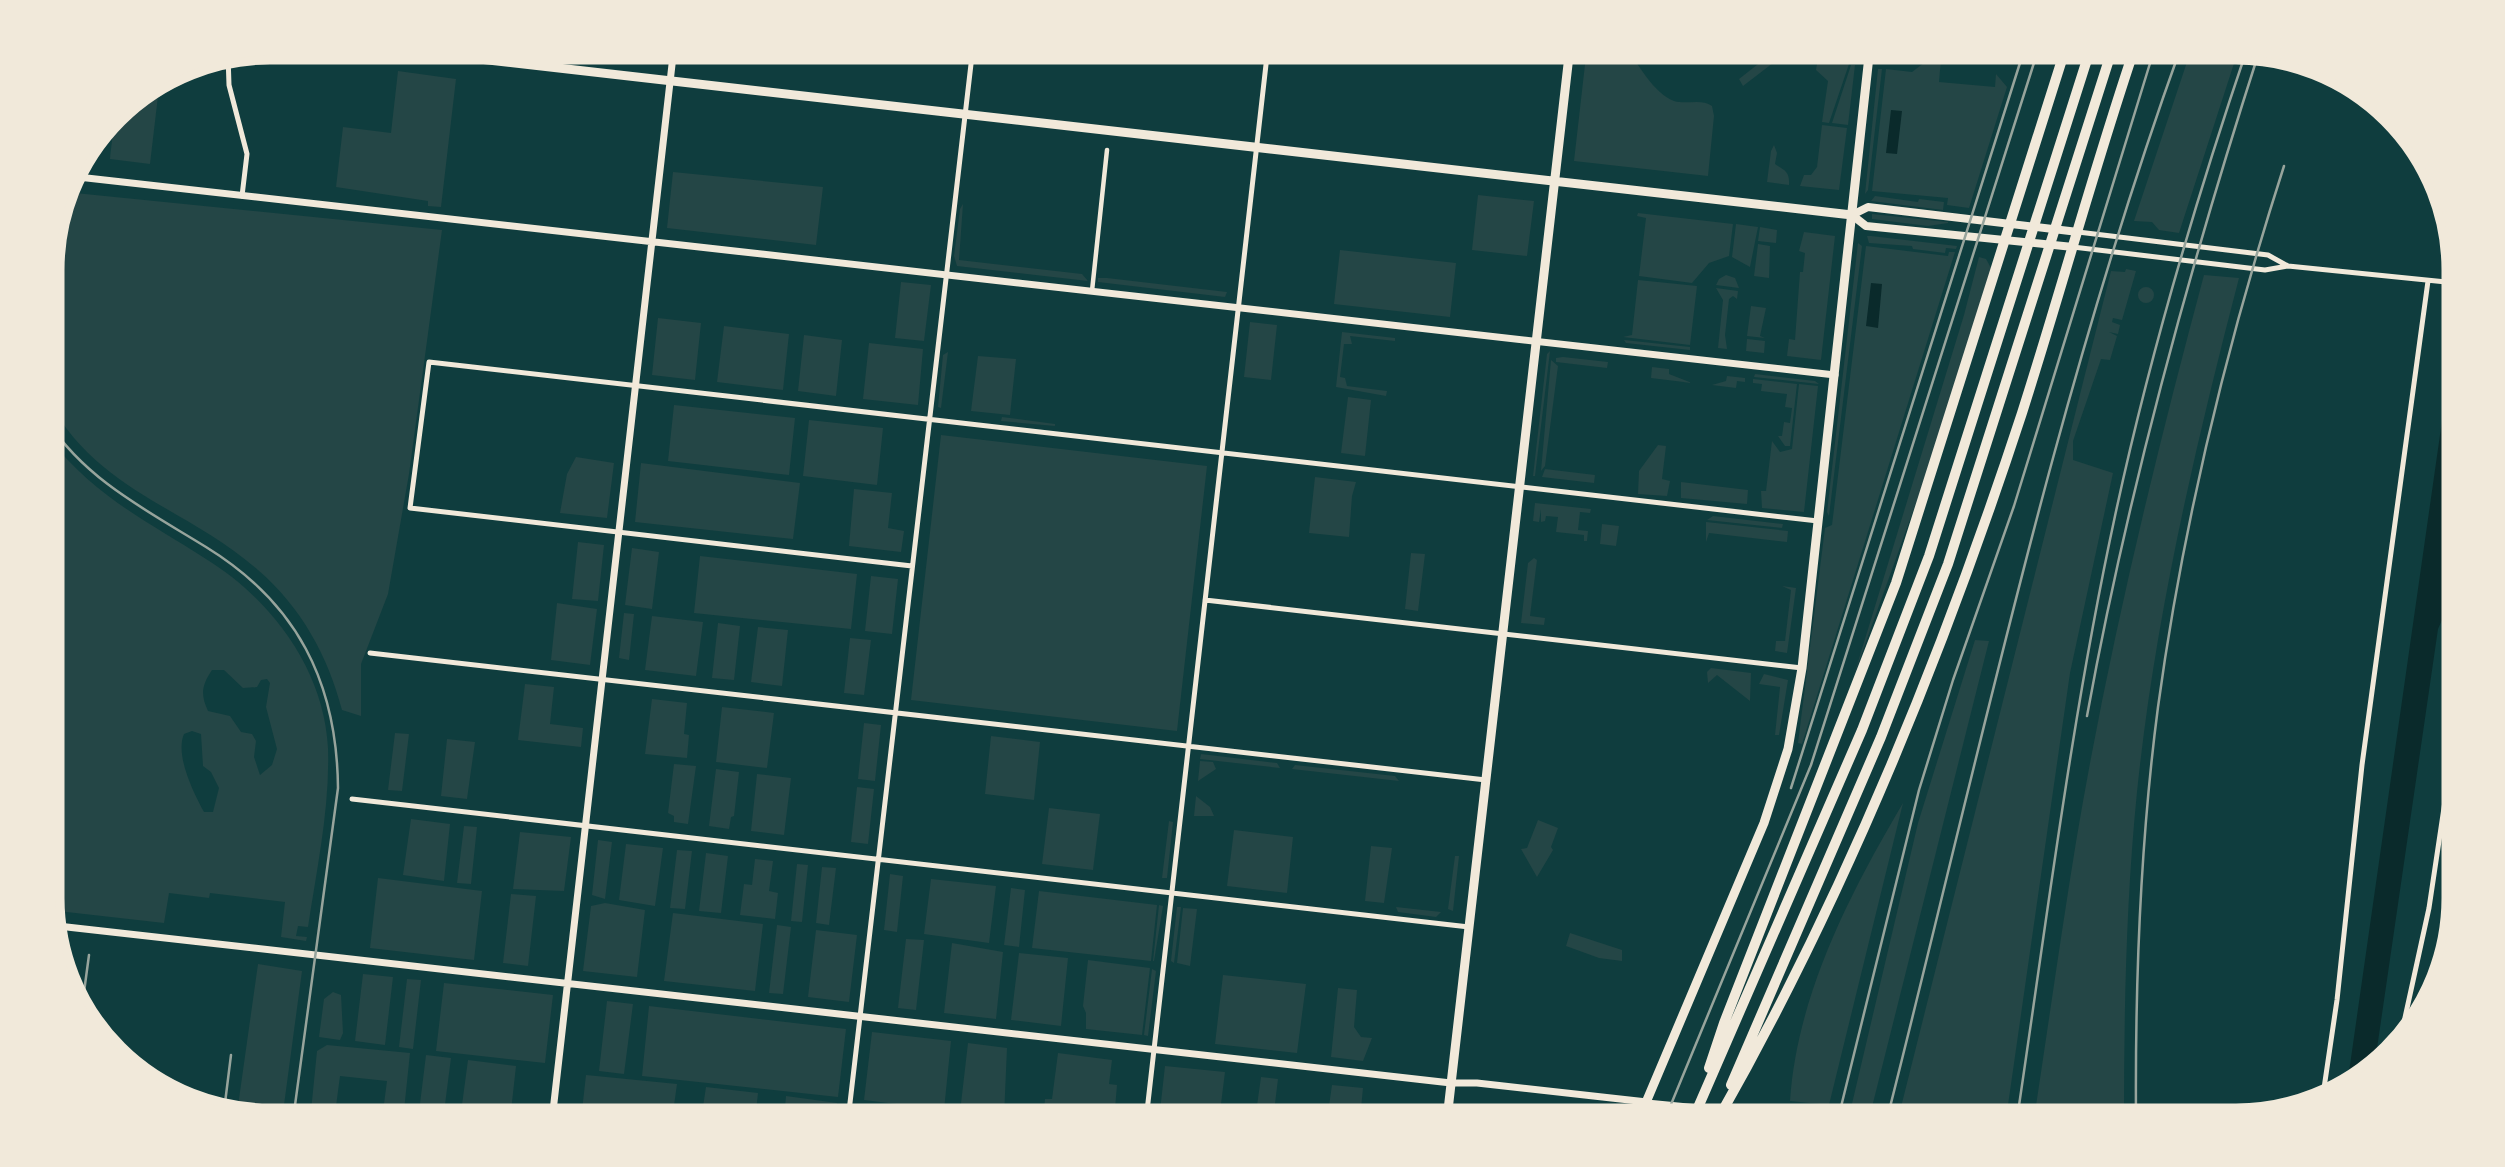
<svg xmlns="http://www.w3.org/2000/svg" width="2505" height="1167" viewBox="0 0 2505 1167" font-family="Georgia,serif">
<style>
.green{fill:#244646;fill-rule:evenodd}
.water{fill:#0a2a2b}
.lines{fill:none;stroke-linecap:round;stroke-linejoin:round}
.pedestrian{stroke:#f1e9da;stroke-width:4.5}
.minor{stroke:#f1e9da;stroke-width:5}
.tertiary{stroke:#f1e9da;stroke-width:7}
.secondary{stroke:#f1e9da;stroke-width:8}
.primary{stroke:#f1e9da;stroke-width:9}
.motorway{stroke:#f1e9da;stroke-width:10}
.rail{stroke:#97a49c;stroke-width:2.5}
.rim{fill:none;stroke:#f1e9da;stroke-width:9}
</style>
<rect width="100%" height="100%" fill="#0f3d3e"/>
<path class="green" d="M1587 47H1625C1639 64 1653 93 1674 101 1687 105 1701 98 1712 106L1714 116 1708 176 1574 161Z
M2192 47 2239 48 2179 233 2159 230 2152 222 2134 221Z
M1937 53 1941 59 1939 82 1995 87 1996 74 2007 87 1969 208 1947 205 1948 198 1872 191 1886 69 1912 72Z
M1767 57 1773 63 1743 86 1739 79Z
M1818 58 1846 61 1849 64 1829 123 1822 122 1828 81 1816 70Z
M1851 65H1855L1848 125 1832 123Z
M1878 69H1882L1868 190 1865 194Z
M398 71 456 79 441 207 428 206V201L336 187 343 127 391 133Z
M160 79 150 164 110 159C117 103 112 109 160 79Z
M1822 125 1847 128 1839 190 1800 186 1804 175H1811L1817 167Z
M1774 145 1777 153 1775 164C1784 170 1790 171 1789 185L1767 182 1771 151Z
M673 172 823 187 816 245 667 228Z
M65 192 442 230 409 474 388 594 361 664V716L342 710C328 656 301 607 258 570 185 506 99 493 48 400V254Z
M1478 195 1534 201 1527 256 1472 250Z
M1875 196 1918 202 1919 199 1944 202 1943 210 1871 201Z
M963 204 959 260 1082 274 1088 281 957 266 954 256 960 209Z
M1638 213 1733 224 1729 256 1709 263 1692 283 1639 276 1646 218 1637 216Z
M1872 214 1948 222V223L1928 226 1872 219Z
M1736 224 1758 227 1750 267 1732 257Z
M1760 227 1777 230 1776 243 1758 241Z
M1804 232 1835 236 1821 360 1787 356 1789 339 1795 340 1800 272H1803L1805 253 1799 251Z
M1867 236H1871L1957 246 1956 249 1946 248 1945 253 1913 249 1912 246 1869 243Z
M1858 243 1862 246 1829 516 1827 512Z
M1758 244 1770 246 1769 278 1754 276Z
M1866 246 1948 256 1949 252H1955L1802 744 1798 743 1825 528 1832 525Z
M1340 250 1456 263 1450 317 1334 304Z
M1979 257 1986 259 1991 268 1926 475 1854 675 1964 315Z
M2126 269 2136 271 2122 320 2113 318 2112 322 2120 325 2118 334 2109 332 2117 336 2110 360 2101 359 2073 441V460L2113 473 2070 673 2006 1119H1898L2111 271 2125 272Z
M1726 275 1735 278 1739 288 1716 285 1719 279Z
M2204 275 2239 278C2195 447 2155 618 2137 792 2126 901 2124 1010 2124 1119H2034C2048 1027 2061 934 2076 842 2108 651 2154 461 2204 275Z
M1098 278H1107L1227 292 1225 297 1098 282Z
M1638 280 1697 286 1690 345 1623 337 1632 335Z
M901 282 931 285 924 341 895 338Z
M2138 295a8 8 0 1 1 16 0a8 8 0 1 1-16 0Z
M1716 288 1738 291 1737 299 1733 296 1729 299 1725 335 1727 349 1718 348 1723 300Z
M1751 306 1766 308 1760 336 1765 338 1747 336Z
M658 318 701 323 695 380 652 375Z
M1250 322 1277 325 1271 380 1244 377Z
M724 326 789 334 783 390 717 382Z
M1342 332 1395 338V341L1350 336 1352 344H1344L1340 377 1345 378 1347 386 1387 391 1386 396 1336 387Z
M804 335 842 340 836 396 798 391Z
M1747 339 1765 341 1764 353 1746 351Z
M1624 340 1690 347V350L1626 343Z
M869 343 923 349 918 405 863 399Z
M1550 351 1535 476H1533L1547 354Z
M948 352 941 408 938 407 943 355Z
M978 356 1016 359 1010 415 971 411Z
M1563 357 1608 362 1607 368 1556 362V358Z
M1551 360 1558 366 1545 466 1541 471Z
M1652 367 1669 369V374L1692 383 1651 378Z
M1755 374 1815 381 1819 384 1754 377Z
M1727 376 1745 378V382L1737 381 1736 388 1712 385 1726 381Z
M1753 379 1797 384 1790 446H1785L1778 436H1782L1784 422 1790 423 1792 408 1785 407 1787 394 1761 391 1762 384 1753 383Z
M1799 384 1818 386 1804 512 1762 508 1761 491H1766L1772 441 1780 452 1792 449Z
M1348 397 1371 400 1365 456 1341 453Z
M674 405 795 418 789 475 668 461Z
M1002 417 1055 424V426L1001 421Z
M809 420 883 428 877 485 803 476Z
M941 435 1207 466 1177 731 911 700Z
M48 437C95 497 144 519 206 559 271 599 324 669 328 748 330 807 317 868 308 927L298 926 296 936 307 937 306 941 281 937 285 902 210 893 209 898 169 893 164 923 49 910V666L59 602 52 576 58 535 48 525V477L55 469 48 461ZM212 670H224L243 688 257 687 261 680 267 679 270 683 266 707 277 749 272 765 260 775 254 757 256 741 252 734 241 732 230 716 208 711C200 694 202 685 212 670ZM192 731 201 734 203 766 211 772 219 788 213 812H204C193 792 175 755 184 734Z
M1658 445 1666 446 1662 479 1670 481 1667 496 1638 494 1639 471Z
M576 457 614 463 607 518 560 513 567 474Z
M641 463 800 483 793 539 635 522Z
M1545 469 1595 475 1594 483 1542 477Z
M1315 477 1356 482 1352 496 1349 537 1309 533Z
M1681 482 1748 490 1747 504 1681 498Z
M854 489 892 493 888 528 904 531 901 552 849 546Z
M1535 503 1591 509 1590 513 1580 512 1578 530 1588 531 1587 541H1584V535L1556 532 1558 517 1546 516 1545 521 1541 522V509L1539 522 1533 521Z
M1713 516 1783 524 1782 528 1707 520Z
M1706 522 1788 531 1787 542 1709 533 1706 542Z
M1602 524 1619 526 1616 546 1600 544Z
M578 542 604 545 598 601 572 599Z
M632 548 659 552 652 609 625 605Z
M1411 553 1425 554 1418 611 1405 609Z
M700 556 857 574 851 629 694 613Z
M1534 558 1537 560 1530 616 1545 618 1544 625 1521 623 1528 563Z
M871 576 898 579 892 634 865 631Z
M1782 586 1796 588 1787 653 1775 651 1776 641H1785L1791 590Z
M557 603 597 609 590 665 551 660Z
M624 613 634 614 629 660 619 658Z
M652 616 703 622 696 676 645 670Z
M718 623 740 626 734 680 712 678Z
M758 627 788 630 782 686 751 682Z
M850 638 871 640 864 695 844 693Z
M1975 640 1989 641 1871 1111 1851 1108 1918 823Z
M1711 668 1751 673 1750 701 1717 675 1708 683 1707 672Z
M1764 674 1788 680 1779 735H1775L1780 687 1759 684Z
M525 684 554 687 550 724 583 728 581 747 518 740Z
M652 699 687 703 684 734 689 735 687 758 645 754Z
M722 707 774 713 767 768 716 762Z
M864 723 881 725 875 781 858 779Z
M395 733 409 734 402 791 388 790Z
M991 736 1040 742 1034 800 985 794Z
M447 739 475 742 467 799 441 796Z
M1201 754 1277 763 1280 768 1200 759Z
M1200 761 1213 762 1216 769 1198 781Z
M674 764 696 766 688 824 674 822V816L668 813Z
M1295 765 1395 776 1399 781 1292 769Z
M716 769 739 772 734 816 731 817 729 829 709 826Z
M757 774 791 778 784 835 751 831Z
M857 787 874 789 868 844 851 842Z
M1196 796 1210 807 1214 816H1194Z
M1903 803 1829 1105 1790 1101C1797 995 1850 893 1903 803Z
M1049 808 1100 814 1093 870 1042 864Z
M411 819 450 824 444 881 403 875Z
M1538 820 1558 828 1551 847 1553 850 1537 877 1521 849 1527 848Z
M1169 821 1173 822 1167 878H1162Z
M464 826 477 827 471 884 457 883Z
M1234 830 1293 837 1287 893 1227 886Z
M520 832 571 837 564 891 513 889Z
M598 840 612 842 605 899 592 895Z
M626 844 663 848 655 906 619 900Z
M1371 846 1392 848 1384 903 1365 901Z
M677 850 692 851 685 909 670 908Z
M706 853 728 856 721 913 699 911Z
M1455 856H1459L1453 911 1448 909Z
M755 859 773 861 769 891 778 893 775 919 740 915 744 884 752 885Z
M797 864 808 865 802 922 791 921Z
M822 867 836 868 829 925 816 923Z
M890 874 903 876 897 932 884 930Z
M378 878 482 891 474 960 370 948Z
M931 879 996 886 989 943 924 934Z
M1011 888 1025 890 1019 947 1004 945Z
M1039 891 1157 905 1151 961 1032 948Z
M511 894 536 896 528 966 503 963Z
M605 903 645 910 637 977 583 971 591 906Z
M1159 905 1163 906 1154 961H1153Z
M1177 907H1181L1174 963 1171 961Z
M1396 907 1441 912 1436 917 1398 912Z
M1183 908 1197 909 1190 966 1177 963Z
M673 913 763 924 755 991 664 981Z
M777 925 791 927 783 994 769 993Z
M816 930 857 935 849 1002 808 997Z
M1570 933 1622 950V961L1599 958 1566 946Z
M906 939 924 940 916 1010 898 1008Z
M952 943 1003 952 996 1019 944 1013Z
M1019 953 1068 958 1061 1026 1011 1020Z
M1088 960 1150 968 1142 1035 1086 1029V1013L1083 1006Z
M258 964 302 971 282 1120 237 1113Z
M1152 969 1156 971 1148 1036 1144 1035Z
M363 974 393 977 385 1045 355 1041Z
M1223 975 1306 984 1297 1053 1215 1044Z
M407 979 421 980 413 1049 399 1047Z
M444 983 553 995 545 1063 436 1051Z
M1338 988 1357 990 1354 1027 1361 1037 1372 1038 1363 1061 1331 1057Z
M333 992 341 995 343 1033 340 1040 319 1037 324 999Z
M607 1001 633 1004 624 1074 599 1071Z
M649 1006 846 1029 838 1097 642 1076Z
M872 1032 951 1041 944 1110 864 1100Z
M968 1043 1007 1048 1004 1117 960 1112Z
M327 1045 410 1053 403 1120 382 1119 387 1081 340 1076 335 1114 311 1111 317 1051Z
M1058 1053 1112 1060 1109 1084 1117 1085 1114 1120H1043L1045 1099H1052Z
M426 1055 451 1058 443 1120H418Z
M468 1060 516 1066 510 1120H460Z
M1165 1066 1225 1072 1219 1120H1159Z
M586 1075 677 1084 672 1120H581Z
M1261 1077 1278 1079 1273 1120H1255Z
M1332 1085 1363 1088 1360 1119 1327 1120Z
M706 1087 758 1093 755 1120H701Z
M786 1096 837 1103 835 1120H784Z"/>
<path class="water" d="M1891 110 1902 111 1897 154 1886 153Z
M1871 283 1882 284 1878 328 1866 326Z
M2456 323 2457 537 2446 611 2438 629 2374 1069 2359 1082 2347 1086Z"/>
<g class="lines">
<path class="pedestrian" d="M1092 291 1107 150"/>
<path class="minor" d="M228 55 229 85 247 154 242 196
M2078 232 2268 255 2288 266
M2073 247 2265 270 2288 266 2456 283
M912 566 410 508 429 362 1818 521
M1205 600 1802 668
M370 653 1486 780
M352 799 1469 927
M2399 1045 2429 908 2457 721
M2323 1095 2337 1000 2362 765 2428 281
M1647 1102 1821 1119
M848 1120 973 47
M1146 1120 1268 47"/>
<path class="tertiary" d="M69 176 1835 375
M49 925 1451 1083H1477L1647 1102
M552 1120 674 47"/>
<path class="secondary" d="M2073 247 1866 226 1852 215 1868 207 2078 232"/>
<path class="primary" d="M373 47 1852 215
M1447 1119 1570 47
M1639 1119 1764 823 1788 749 1802 668 1870 47"/>
<path class="motorway" d="M1709 1068 1724 1023 1896 583 2066 47
M1731 1085 1881 737 1948 564 2113 47
M1693 1119 1862 730 1929 556 2091 47
M1718 1119C1845 896 1942 657 2022 413 2061 291 2094 168 2135 47"/>
<path class="rail" d="M48 422C87 481 148 511 206 547 297 603 337 682 338 788L293 1120
M2087 716C2128 491 2189 269 2259 52
M1791 788 2025 47
M82 1007 89 955
M224 1111 231 1055
M1665 1119 1811 765 2039 47
M1838 1119 1919 790 1953 680 2014 506 2155 47
M1887 1119C1978 760 2055 396 2181 47
M2017 1119C2047 918 2072 715 2115 516 2149 358 2195 202 2247 49
M2136 1119C2135 982 2140 844 2158 707 2183 523 2227 343 2284 166"/>
</g>
<path d="M0 0H2505V1167H0ZM270 60H2236A210 210 0 0 1 2446 270V898A210 210 0 0 1 2236 1108H270A210 210 0 0 1 60 898V270A210 210 0 0 1 270 60Z" fill="#f1e9da" fill-rule="evenodd"/>
<path class="rim" d="M270 60H2236A210 210 0 0 1 2446 270V898A210 210 0 0 1 2236 1108H270A210 210 0 0 1 60 898V270A210 210 0 0 1 270 60Z"/>
</svg>
